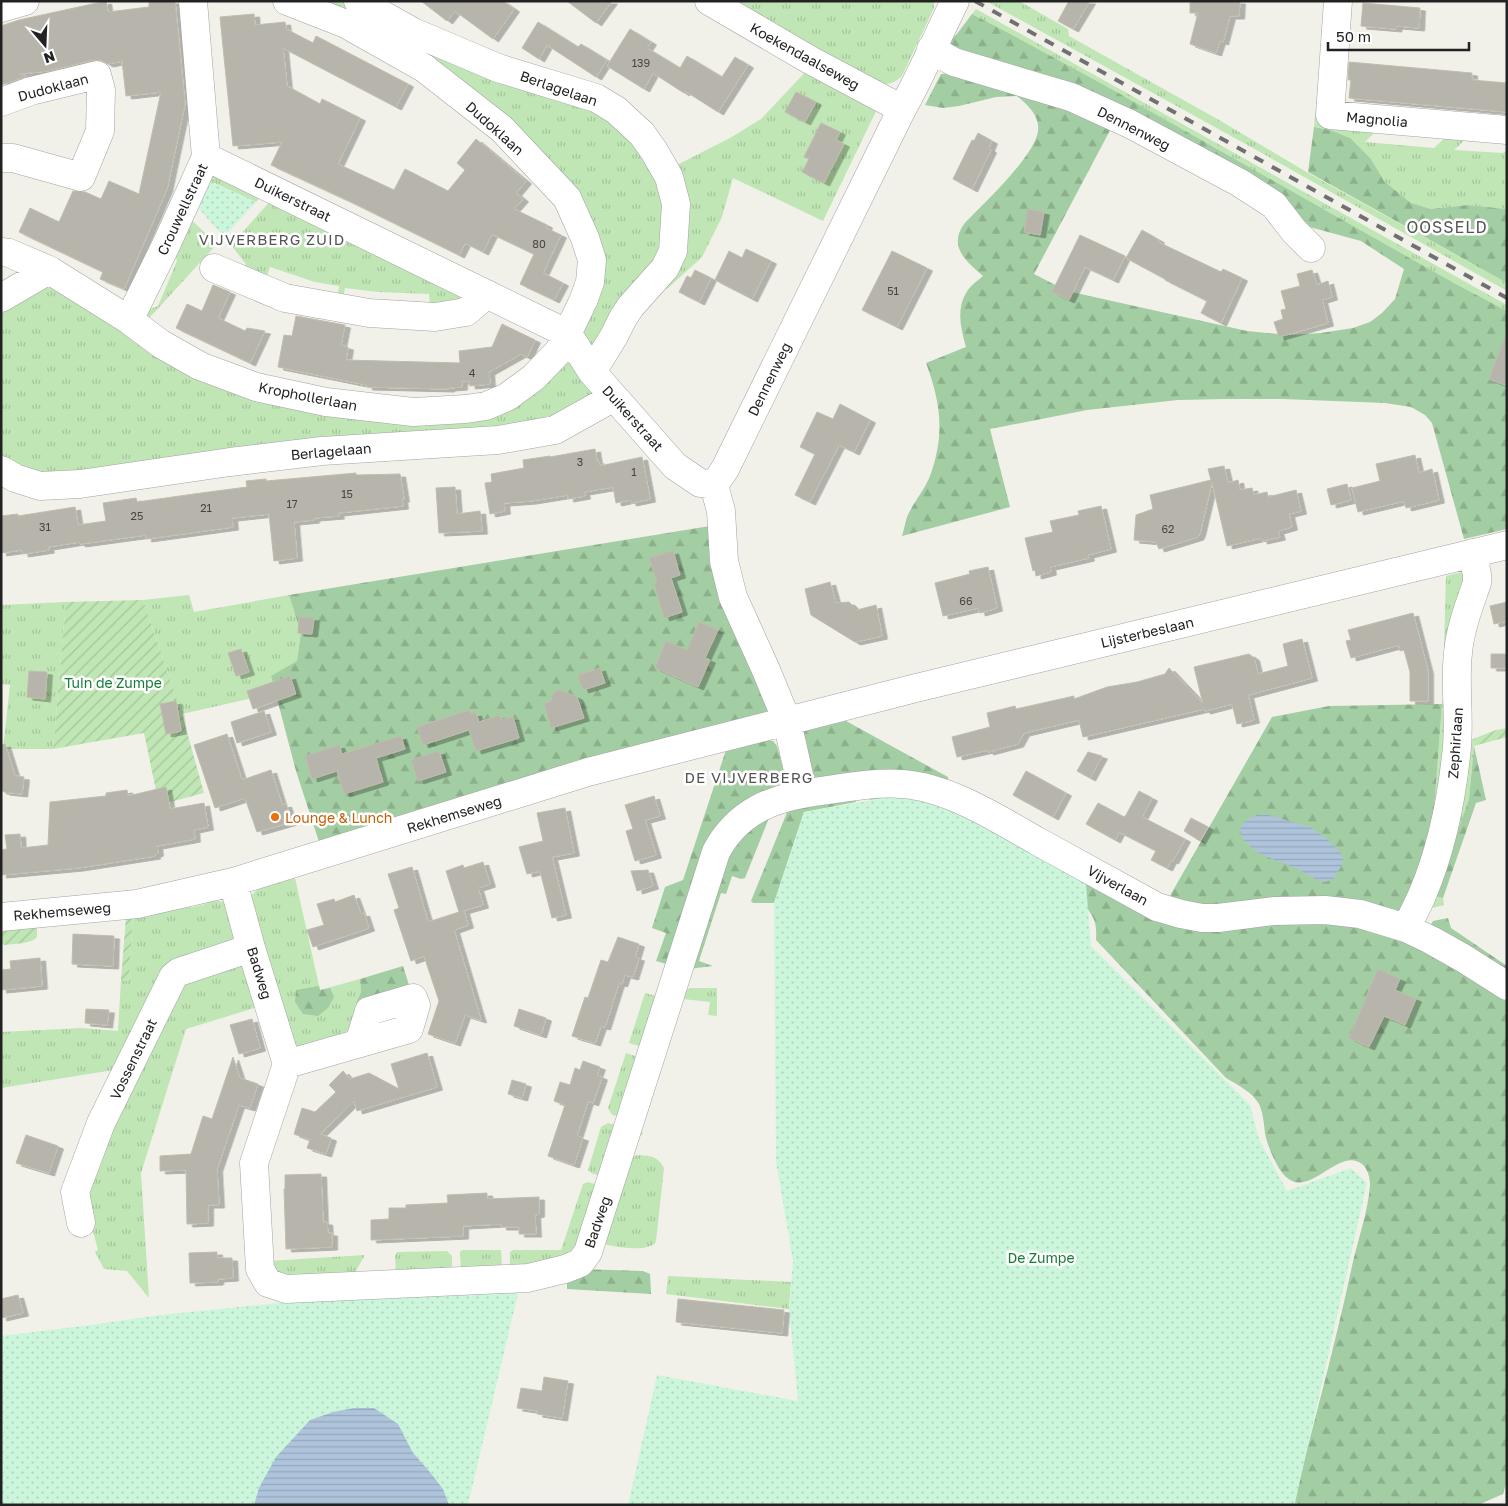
<svg xmlns="http://www.w3.org/2000/svg" width="1508" height="1506" viewBox="0 0 1508 1506" font-family="'Golos Text',sans-serif">
<style>
.grass{fill:url(#grass-tufts)}
.forest{fill:url(#forest-firs)}
.park{fill:url(#park-dots)}
.garden{fill:url(#garden-furrows)}
.water{fill:url(#water-rules)}
.building{fill:#b7b4ac;stroke:#c2bcad;filter:url(#shadow)}
.lines{fill:none;stroke-linecap:round;stroke-linejoin:round}
.minor-casing{stroke:#a3a3a3;stroke-width:29}
.minor{stroke:#fff;stroke-width:28}
.rail{stroke:#707070;stroke-width:4;stroke-dasharray:10 10;stroke-linecap:butt}
.food-dot{fill:#e8710a;stroke:#fff;stroke-width:2}
.labels{text-anchor:middle;dominant-baseline:central;stroke-width:5;stroke-linejoin:round;paint-order:stroke}
.number-label{font-size:11px;fill:#474644}
.street-label{font-size:14px;fill:#222;stroke:#fff}
.park-label{font-size:14px;fill:#167a39;stroke:#fff}
.food-label{font-size:14px;fill:#c56008;stroke:#fff;text-anchor:start}
.neighbourhood-label{font-size:15px;letter-spacing:1px;fill:#555;stroke:#fff}
.quarter-label{font-size:16px;letter-spacing:1px;fill:#555;stroke:#fff}
</style>
<defs>
<pattern id="grass-tufts" width="24" height="20" patternUnits="userSpaceOnUse" patternTransform="scale(1.25)"><rect width="24" height="20" fill="#bfe6b4"/><path d="M3 7l-1-3M5 7V3M7 7l1-3M15 17l-1-3M17 17v-4M19 17l1-3" fill="none" stroke="#a4c59a"/></pattern>
<pattern id="forest-firs" width="22" height="20" patternUnits="userSpaceOnUse" patternTransform="scale(1.25)"><rect width="22" height="20" fill="#a3cda2"/><path d="M5 1l3.5 6h-7zM16 11l3.5 6h-7z" fill="#8cb08b"/></pattern>
<pattern id="park-dots" width="8" height="8" patternUnits="userSpaceOnUse" patternTransform="scale(1.25)"><rect width="8" height="8" fill="#ccf6db"/><path d="M2 2h.1M6 6h.1" fill="none" stroke="#afd3bc" stroke-width="1.8" stroke-linecap="round"/></pattern>
<pattern id="garden-furrows" width="10" height="10" patternUnits="userSpaceOnUse" patternTransform="scale(1.25)"><rect width="10" height="10" fill="#bfe6b4"/><path d="M-1 1l2-2M0 10L10 0M9 11l2-2" fill="none" stroke="#a4c59a"/></pattern>
<pattern id="water-rules" width="6" height="5" patternUnits="userSpaceOnUse" patternTransform="scale(1.25)"><rect width="6" height="5" fill="#aec4db"/><path d="M0 2.5h6" fill="none" stroke="#95a8bc"/></pattern>
<filter id="shadow"><feDropShadow dx="5.5" dy="3" stdDeviation="0" flood-color="#0004"/></filter>
</defs>
<rect width="100%" height="100%" fill="#f1f1e9"/>
<path class="grass" d="M307 1H347L608 115 630 134 667 197 659 263 603 344 588 349 577 335 591 302 546 161Z
M733 1H934V8L902 76C895 83 889 84 880 85Z
M986 1H1019L1068 29 1069 36 1219 120 1308 173 1507 283V291L1260 152Z
M976 9 1507 305V311L1454 283 1106 86 1005 31 972 14Z
M811 66 880 103 823 221 733 178 722 217 702 257 667 289 660 286 669 169 730 138 761 119Z
M1319 79 1323 125 1378 129 1365 142 1434 148 1448 135 1469 136 1454 150 1503 153 1507 150V209L1467 205 1431 209 1411 203 1384 181 1371 159 1330 130 1314 127Z
M205 167 264 193 256 202 210 181Z
M273 198 465 298 430 307 429 294 378 292 345 288 342 302 337 301 339 286 315 282 270 267 265 282 240 271 246 264 231 245Z
M185 214 217 244 142 326V312L158 306 177 261 175 255Z
M55 284 193 372 444 417 564 361 574 365 592 389 591 397 546 423 47 480 1 463V312L41 289Z
M1466 571 1449 751 1434 810 1442 704 1447 678 1448 648 1444 649 1446 576Z
M189 595 194 612 289 595 301 633 297 662 271 676 275 693 182 714 143 600Z
M66 602 53 749H3L10 685 1 684V605Z
M1473 739 1474 746 1469 799 1436 896 1443 898 1444 905 1424 910 1465 742Z
M295 878 320 990 360 979 361 992 356 1003 363 1007 352 1036 293 1049 246 900 259 888Z
M214 900 232 904 237 933 233 943 175 967 120 1069 1 1088V1032L82 1028 118 1031 121 980 129 981 133 916C149 913 204 908 214 900Z
M243 959 261 1006 186 1029 141 1173 149 1298 127 1271 104 1269 95 1252 98 1250 88 1213 90 1162 175 985Z
M690 988H717V1016L708 1015 710 1002 683 999 641 1129 643 1134 638 1137 686 990Z
M645 993 660 997 642 1047 629 1043Z
M626 1053 638 1057 623 1117 612 1115 608 1108Z
M608 1123 619 1126 600 1176 591 1173 588 1170 601 1127Z
M637 1155C650 1156 657 1155 664 1168L656 1241C654 1244 654 1245 650 1246 641 1251 611 1247 602 1243L630 1158Z
M588 1182 598 1185 577 1256 510 1268V1252L513 1250H561L583 1184Z
M462 1250H501L502 1270 461 1271 460 1252Z
M447 1251 452 1256V1271L396 1275 395 1256 397 1252Z
M365 1255 353 1276 286 1283 268 1261Z
M668 1276 791 1282 789 1309 666 1294Z"/>
<path class="forest" d="M972 14 1005 31 1106 86 1454 283 1507 311V529L1464 539 1432 423 1425 415 1411 407 1385 403 1283 399H1225L1178 400 1087 410 990 429 1010 507 902 536C904 530 905 523 907 517 913 503 924 491 930 476 945 435 941 403 926 363L966 347C961 329 956 310 966 293 970 286 977 281 983 276 966 261 948 247 964 224 983 204 1035 156 1038 131 1040 116 1028 105 1017 96L996 97 959 106 943 108 925 105 941 74 952 73C1007 87 1062 100 1116 119L1034 274 1067 291 1247 331 1289 335 1321 333 1353 328 1370 322 1382 313 1395 299 1404 269 1361 241 1295 223 1281 202 1255 184 1173 137 1103 104 1038 80 985 67 963 59 951 46 950 40 957 34Z
M1314 127 1330 130 1350 138 1371 159 1384 181 1411 203 1431 209 1467 205 1507 209V283L1308 172Z
M710 526 773 710 638 749 320 845 296 771 271 676 297 661 301 633 289 595Z
M1442 704 1434 810 1440 822 1403 910 1395 914 1216 911 1169 903 1171 894 1272 717 1329 706Z
M846 721 948 777V784L818 779 811 774 801 735 805 731Z
M767 740 773 741 777 746 784 772V780L781 786 741 808 673 966 656 961 666 933 652 928 665 887 683 880 726 750Z
M1474 746 1486 800 1476 803 1443 898 1435 896 1469 799Z
M867 793 939 798 1150 909 1284 915 1372 924 1507 993V1481L1503 1494 1478 1505H1293C1313 1425 1335 1346 1352 1266 1358 1239 1368 1212 1370 1185 1370 1178 1368 1169 1362 1164 1339 1146 1310 1199 1286 1177 1277 1169 1267 1145 1265 1133 1264 1124 1263 1112 1259 1104 1252 1092 1238 1085 1226 1078L1096 940C1097 924 1095 917 1084 905L889 797 870 800Z
M855 794 856 802 804 812 774 903H753L751 901 790 805Z
M771 813 745 878 741 879 732 876 726 894 721 893 699 961 713 966 688 969 721 853Z
M1448 918 1451 928 1507 966V980L1429 928 1433 921Z
M403 966 409 985 406 994 363 1007 356 1003 361 992 360 979Z
M319 986 320 990 330 988 334 997 328 1008 318 1016 303 1014 295 1002 296 990Z
M579 1269 643 1271 650 1274 651 1294 567 1289V1274Z"/>
<path class="park" d="M210 181 256 202 224 237 198 208Z
M896 796 930 802 966 817 1086 884 1091 946 1250 1105 1259 1139 1287 1191 1351 1168 1367 1183 1295 1503 1305 1505H628L657 1375 798 1401 789 1309 793 1261 776 1162 774 903 804 812Z
M520 1285 468 1505H1V1336L98 1324 160 1315 425 1288Z"/>
<path class="garden" d="M143 600 182 714 204 793 159 805 144 733 53 749 66 602Z
M1507 728V737L1474 746 1473 739 1496 730Z
M133 916 129 981 121 980 126 917Z
M37 927C37 929 37 935 37 936 34 944 12 944 4 945L1 943V930Z"/>
<path class="water" d="M1265 814 1310 827 1327 839 1341 853 1343 858 1342 865 1333 879 1325 882 1315 879C1309 875 1302 871 1295 868 1281 861 1264 858 1252 848 1230 830 1242 817 1265 814Z
M354 1408H374L398 1424 413 1453 429 1471 443 1489 449 1505H254L259 1488 276 1457 310 1420 333 1412Z"/>
<path class="building" d="M106 1 108 12 149 7V1H175L185 104 167 189 124 289 100 279 103 272 19 232 30 208 59 222 73 191 85 192 101 199 109 181 139 194 161 92 126 96 122 61 108 64 101 60H93L48 71 19 74 27 76 1 85V26L19 20Z
M421 1H503L514 9 493 39 455 11 447 21Z
M567 1H612L596 23Z
M1069 1H1090L1073 29 1058 21Z
M1190 1H1240L1239 16H1230L1223 42 1220 41 1216 53 1190 44 1198 13H1190Z
M1363 3 1420 8 1419 28 1397 26 1396 29 1361 26Z
M254 14 255 25 285 22 286 29 313 43 316 36 408 84 396 107 283 48 287 86 320 104 322 99 360 118 338 164 394 190 405 169 448 191 465 170 457 163 476 139 526 181 516 193 523 199 514 209 547 225 546 228 561 235 543 273 563 283 554 300 520 284 534 254 492 234 483 252 465 243 459 255 349 201 271 165 282 142 233 146 220 17Z
M538 22 578 47 581 44 607 60 596 77 547 45 539 59 522 48Z
M630 29 651 42 647 48 680 68 687 56 722 77 735 57 748 65 718 112 685 91 684 93 653 73 644 89 607 66Z
M1349 62 1472 73V80L1507 83V112L1349 98 1351 80H1348Z
M796 92 816 102 805 122 785 112Z
M821 123 840 132 836 140 844 144 824 183 802 172 809 159 804 157Z
M978 133 992 141 989 148 991 150 972 189 953 179 972 140 974 141Z
M1028 209 1044 212 1040 235 1024 232Z
M1142 230 1159 240 1158 242 1221 272 1223 269 1242 278 1221 323 1201 313 1207 301 1165 280V279L1126 258Z
M1080 235 1125 256 1113 280 1085 267 1069 300 1052 292Z
M746 249 771 261 752 299 715 280 729 251 742 258Z
M892 251 927 268 897 327 862 310Z
M695 270 711 278 699 302 679 292 687 276 691 278Z
M1312 270 1317 285 1328 281 1332 297 1322 300 1328 323 1279 337 1274 322 1283 319 1281 310 1286 309 1281 291 1300 286 1297 274Z
M213 285 230 292 218 318 245 331 247 328 265 331 250 363 176 328 187 304 202 311Z
M296 316 345 325 341 345 348 347 346 360 460 363 459 351 492 347 502 324 535 340 527 357 521 354 489 372 490 384 470 386 469 381H462V387L449 388V389L367 387V385L278 367 284 335 292 336Z
M1505 337H1507V386L1489 379Z
M840 404 870 420 854 452 839 445 810 502 795 495 815 454 800 447 817 412 833 419Z
M595 449 597 461H599L600 466 642 457 650 499 631 503 630 500 616 503 613 487 584 492 585 496 568 499V495L531 501 504 503 505 511 490 514 485 483 492 482 491 474 524 468 523 460 550 456V457Z
M1415 455 1419 473 1432 469 1439 500 1406 508 1404 501 1358 512 1352 488 1380 481 1376 464Z
M1224 466 1228 483 1238 480 1240 490 1252 488 1254 495 1267 492 1268 497 1296 490 1301 511 1289 514 1292 527 1278 531 1280 537 1262 541 1261 538 1227 546 1212 482 1200 533 1198 537 1159 549 1156 542 1134 540 1136 515 1153 509 1150 495 1211 480 1208 469Z
M356 473V475L400 474 404 499H402L403 506 338 513 339 516 314 518V520L294 522 297 558 274 561 269 514 232 518 233 527 146 539V535L80 544 79 542 48 547 49 550 23 554 22 550 1 553V516L18 514V516L75 507 78 525 106 521 103 503 136 498 137 502 201 493 247 487 246 481 266 479V481Z
M1347 484 1351 500 1331 505 1327 489Z
M455 487 457 514 480 511 482 531 439 533 436 488Z
M1101 506 1111 549 1088 555 1089 558 1050 567 1051 572 1036 576 1035 570 1033 571 1025 538 1053 532 1050 521 1079 515 1078 511Z
M673 551 680 575 671 578 682 612 664 618 654 583 657 582 649 558Z
M988 567 997 608 980 613 978 608 943 616 935 583 970 574 969 571Z
M830 582 836 603 849 602 857 610 876 605 882 636 855 642 811 615 805 589Z
M1507 602V621L1494 624 1490 606Z
M1413 613 1428 671V701H1410V672L1404 650 1400 651 1399 645 1351 658 1346 641 1351 640 1348 630Z
M299 617 314 618 312 634 298 633Z
M699 622 718 630 705 658 710 660 698 687 655 668 666 641 687 650Z
M1302 639 1312 678 1248 695 1254 720 1237 724 1232 704 1205 711 1204 709 1083 737 1079 720 1024 733 1018 744 988 752V750L957 757 952 737 990 727 987 713 1015 706 1016 709 1074 696V699L1107 687 1137 682 1165 674 1169 668 1203 704 1194 667 1249 654 1254 658 1258 674 1288 666 1283 644Z
M241 649 249 672 236 676 228 653Z
M1491 654H1507V668H1491Z
M600 668 605 683 583 690 578 675Z
M29 671 47 672 45 699 27 697Z
M290 676 296 694 253 709 247 691Z
M560 690 577 697 584 718 551 728 544 704 551 701 552 695 556 691Z
M176 701 181 731 166 734 160 704Z
M469 710 471 714 476 713 479 722 500 715 501 720 513 717 519 738 476 751 469 730 423 745 417 727Z
M264 711 271 732 237 743 231 722Z
M227 734 242 780 271 770 282 805 286 804 292 822 257 832 245 798 215 808 194 745Z
M401 736 405 749 376 758 383 782 344 794 337 771 312 779 305 756 339 745 342 754Z
M5 744 15 776 24 777 22 794 4 792V791H1V745Z
M439 751 446 772 418 781 411 760Z
M1088 752 1102 756 1090 778 1077 771Z
M1026 771 1066 793 1053 817 1013 795Z
M166 787 170 809 204 803 208 827 194 830 195 839 157 846 158 853 155 854V856L78 868 1 875V850L7 849 5 835 20 834 21 848 48 845 50 802 106 796V793L127 790 128 796Z
M1139 791 1152 798 1142 817 1185 839 1173 861 1171 860 1167 868 1151 860 1156 851 1119 832 1115 840 1086 824 1098 803 1124 817 1126 815Z
M654 796 660 816 645 820 656 855 635 861 626 831 633 829 625 805Z
M565 808 574 853 552 857 566 915 552 918 540 871 527 874 519 847 543 841 537 813Z
M1191 818 1208 827 1200 841 1184 831Z
M483 862 490 884 478 888 483 905 462 911H464L468 925 454 930 481 1020 465 1015 455 1043 428 1034 439 1001 424 956 411 961 394 910 399 908 388 874 412 867 428 922 459 912 446 871 463 865 464 868Z
M648 870 653 886 637 891 631 871Z
M354 895 361 914 364 913 369 928 313 947 307 930 324 925 317 904 334 899 335 902Z
M73 934 114 936 113 966 72 964Z
M618 937 639 944 635 957 639 958 633 977 625 975 622 984 619 983 605 1027 601 1026 595 1043 572 1036 585 997 588 998 601 960 608 962Z
M40 958 42 986 1 990V970L11 969 10 961Z
M1378 969 1400 979 1395 990 1416 999 1405 1025 1384 1016 1369 1047 1349 1038Z
M86 1009 109 1010 107 1025 85 1023Z
M519 1009 546 1018 541 1035 514 1026Z
M252 1019 260 1048 239 1054 230 1025Z
M427 1053 437 1087 357 1111 354 1101 320 1134 331 1138 326 1154 307 1148 310 1140 294 1134 302 1108 315 1112 336 1092 329 1085 343 1071 350 1079 369 1073 399 1089 391 1064Z
M233 1057 240 1078 258 1084 250 1108 239 1105 217 1169 219 1205H208V1223L187 1224 186 1170 160 1171V1156L191 1154 203 1116 212 1119Z
M583 1061 600 1067 597 1075 602 1077 593 1103 588 1101 577 1136 583 1138 574 1165 548 1156 565 1105 554 1101 560 1082 570 1085 575 1068 580 1070Z
M512 1080 526 1084 522 1098 508 1094Z
M26 1135 58 1146 49 1173 16 1163Z
M321 1174 323 1222H327L328 1233H332V1247L286 1249 284 1189H285V1175Z
M487 1193V1199L539 1197V1214L535 1215 536 1234H519V1227H501V1224L463 1226V1236L371 1240V1220L389 1219V1208H406V1205L448 1203 447 1195Z
M217 1252V1258H232L233 1278 218 1279V1282L190 1283 189 1253Z
M18 1295 23 1313 1 1318V1299Z
M678 1299 784 1310 782 1333 676 1322Z
M544 1377 568 1381 562 1418 537 1414 538 1411 517 1408 521 1388 542 1391Z"/>
<g class="lines">
<defs>
<path id="minor" d="M358 1 413 32 498 68 596 98 616 110 642 134 654 151 669 177 676 204 673 251 665 268 631 306 623 318 614 336 592 372
M709 1 810 60 902 109
M1338 1 1330 115 1507 130
M1 8 25 1
M931 49 954 62 1071 97 1130 124 1240 183 1274 205 1294 231 1311 248
M1 102 31 91 97 75 101 90 100 131 81 177 13 158H1
M206 157 568 334 592 372 675 466 700 483 714 485
M1 252 9 253 49 270 1 298
M214 268 285 298 369 313 435 317 466 312 487 294
M49 270 129 320 161 344 200 366 256 387 326 402 413 412 466 409 486 406 507 397 533 378 559 351 584 299 590 282 592 260 585 238 567 198 502 129 424 68 346 24 287 1
M129 320 167 243 206 157 193 1
M1 470 15 478 40 486 80 484 230 462 322 451 498 440 555 430 614 397
M803 793 787 721 766 670 733 597 724 561 721 511 714 485 725 469 902 109C922 74 937 37 955 1
M233 882 251 948 287 1064 254 1163 260 1269 268 1283 286 1289 528 1278 565 1269 580 1263 588 1252 716 852C737 812 772 798 815 792 844 788 873 782 902 784 948 787 997 818 1037 841 1077 863 1117 885 1157 907L1181 914 1202 918H1218L1274 911 1325 910 1360 914 1406 928 1431 940 1463 958 1507 986
M1 917 137 904 233 882 588 772 916 688 1507 545
M1406 928C1412 916 1418 905 1423 893 1441 850 1451 802 1456 756 1461 722 1454 687 1458 653 1460 629 1469 606 1477 583V574L1472 553
M287 1064 409 1029 416 1005 413 998 369 1011 359 1043
M81 1223 75 1192 101 1123 173 977 179 972 251 948"/>
</defs>
<use href="#minor" class="minor-casing"/>
<use href="#minor" class="minor"/>
<path class="rail" d="M975 1 1507 298"/>
</g>
<circle class="food-dot" cx="275" cy="817" r="5"/>
<g class="labels">
<g class="number-label">
<text x="641" y="62">139</text>
<text x="539" y="243">80</text>
<text x="893" y="290">51</text>
<text x="472" y="372">4</text>
<text x="580" y="461">3</text>
<text x="634" y="471">1</text>
<text x="347" y="493">15</text>
<text x="292" y="503">17</text>
<text x="206" y="507">21</text>
<text x="137" y="515">25</text>
<text x="45" y="526">31</text>
<text x="1168" y="528">62</text>
<text x="966" y="600">66</text>
</g>
<g class="street-label">
<text transform="translate(805 56) rotate(29)">Koekendaalseweg</text>
<text transform="translate(53 87) rotate(-15)">Dudoklaan</text>
<text transform="translate(559 88) rotate(19)">Berlagelaan</text>
<text transform="translate(1377 119) rotate(5)">Magnolia</text>
<text transform="translate(495 128) rotate(42)">Dudoklaan</text>
<text transform="translate(1134 128) rotate(27)">Dennenweg</text>
<text transform="translate(293 199) rotate(26)">Duikerstraat</text>
<text transform="translate(182 209) rotate(-65)">Crouwellstraat</text>
<text transform="translate(769 379) rotate(-64)">Dennenweg</text>
<text transform="translate(308 396) rotate(11)">Krophollerlaan</text>
<text transform="translate(633 418) rotate(48)">Duikerstraat</text>
<text transform="translate(331 451) rotate(-5)">Berlagelaan</text>
<text transform="translate(1147 632) rotate(-13)">Lijsterbeslaan</text>
<text transform="translate(1455 743) rotate(-86)">Zephirlaan</text>
<text transform="translate(454 814) rotate(-17)">Rekhemseweg</text>
<text transform="translate(1118 885) rotate(29)">Vijverlaan</text>
<text transform="translate(62 911) rotate(-5)">Rekhemseweg</text>
<text transform="translate(260 973) rotate(73)">Badweg</text>
<text transform="translate(133 1059) rotate(-64)">Vossenstraat</text>
<text transform="translate(597 1222) rotate(-71)">Badweg</text>
</g>
<g class="park-label">
<text x="113" y="682">Tuin de Zumpe</text>
<text x="1041" y="1257">De Zumpe</text>
</g>
<g class="food-label">
<text x="285" y="817">Lounge &amp; Lunch</text>
</g>
<g class="neighbourhood-label">
<text x="272" y="239">VIJVERBERG ZUID</text>
<text x="749" y="777">DE VIJVERBERG</text>
</g>
<g class="quarter-label">
<text x="1447" y="227">OOSSELD</text>
</g>
</g>
<rect width="1508" height="1506" fill="none" stroke="#222222" stroke-width="5"/>
<g transform="translate(45 45) rotate(161)" stroke="#ffffff" stroke-width="4" paint-order="stroke">
<path d="M0-4L9 19L0 12L-9 19Z" fill="#222222"/>
<text y="-8" font-size="14" font-weight="bold" text-anchor="middle" fill="#222222">N</text>
</g>
<path d="M1328 42v8h141v-8" fill="none" stroke="#222222" stroke-width="2.5"/>
<text x="1336" y="42" font-size="15" fill="#222222" stroke="#ffffff" stroke-width="4" paint-order="stroke">50 m</text>
</svg>
